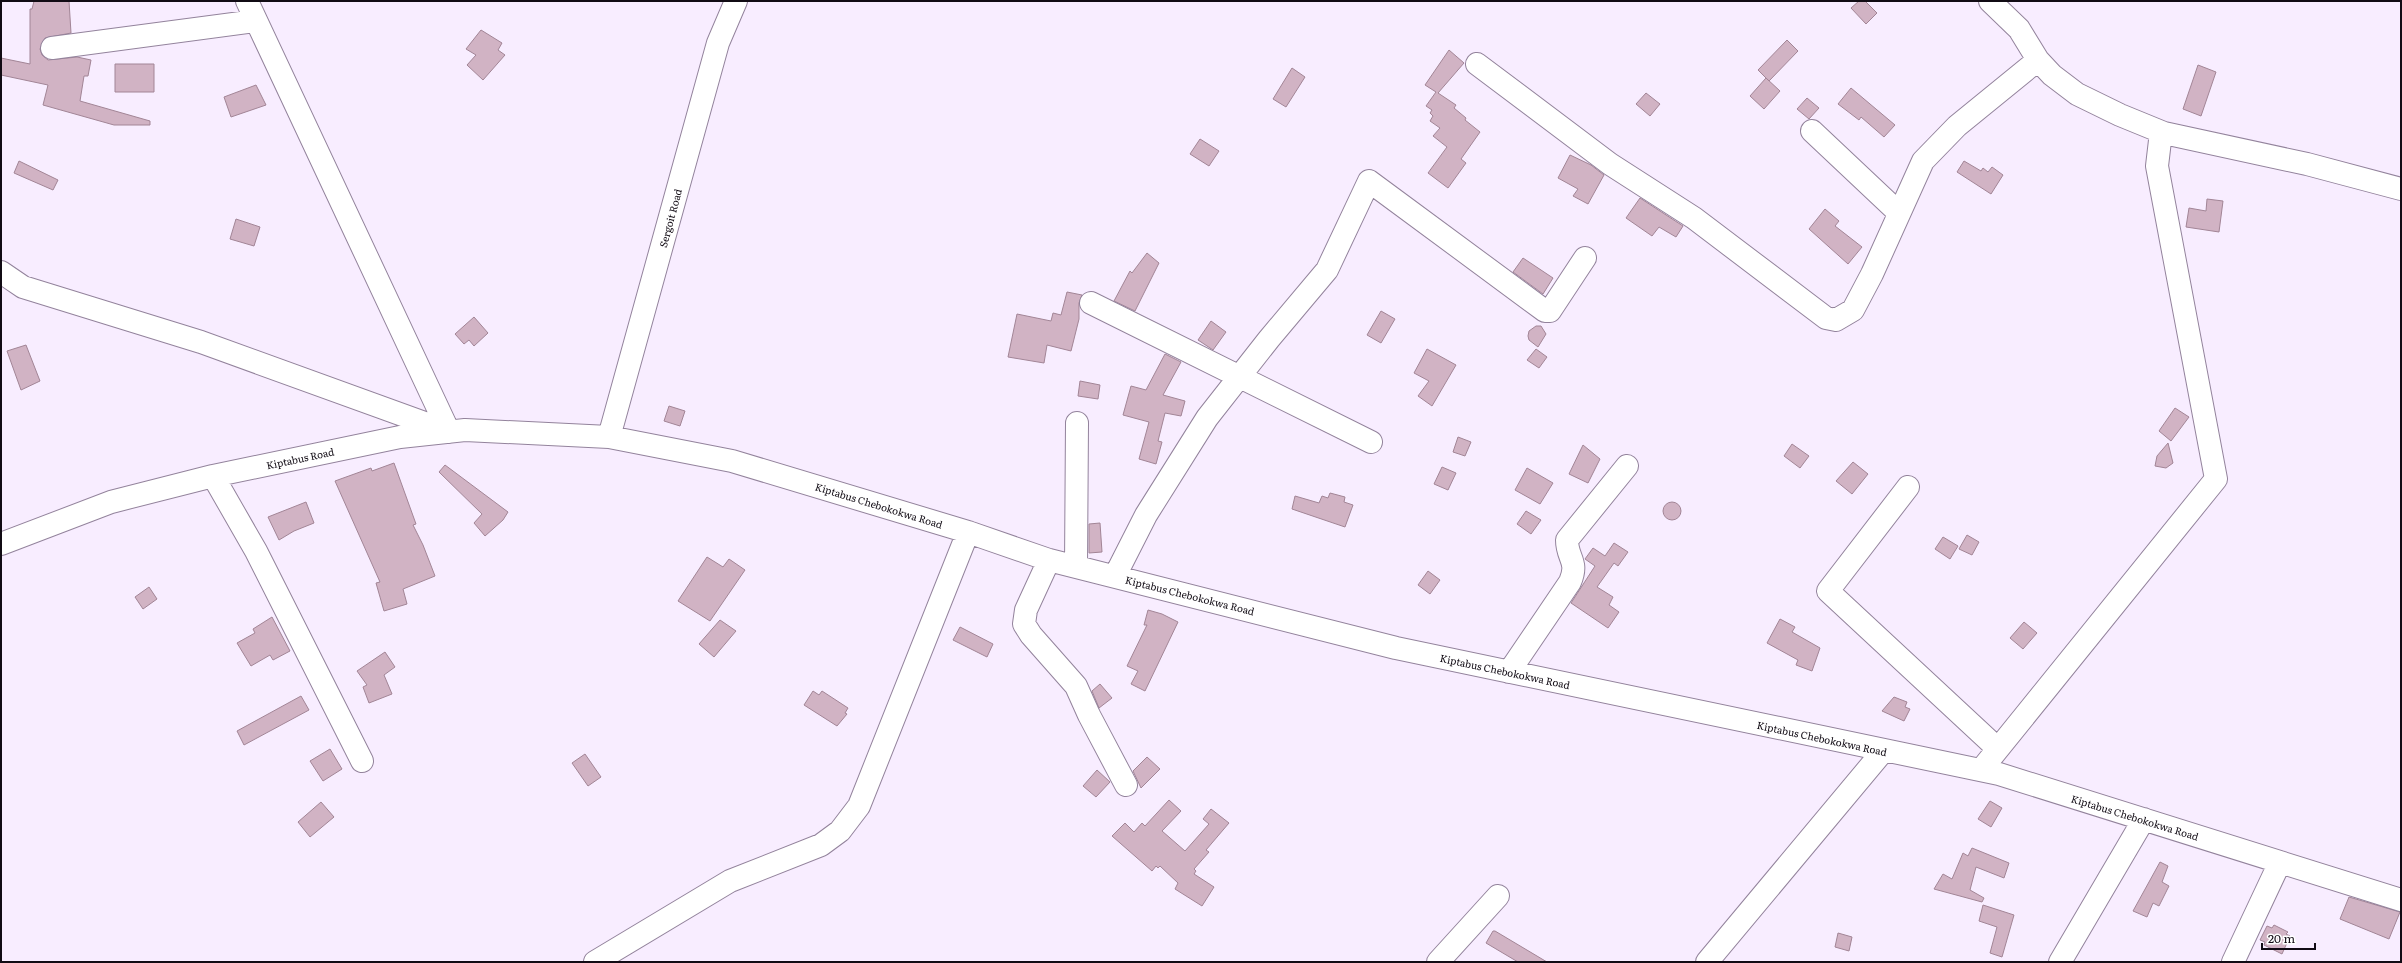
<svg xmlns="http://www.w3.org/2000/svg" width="2402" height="963" viewBox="0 0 2402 963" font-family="Literata,serif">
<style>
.building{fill:#d1b3c4;stroke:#a28596}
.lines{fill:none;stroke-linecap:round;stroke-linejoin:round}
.minor-casing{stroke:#93839c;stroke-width:24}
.minor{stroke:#fff;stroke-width:22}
.labels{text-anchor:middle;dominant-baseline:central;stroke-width:3;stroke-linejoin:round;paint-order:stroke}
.street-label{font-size:10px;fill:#110b14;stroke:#fff}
</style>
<rect width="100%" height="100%" fill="#f8edff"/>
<path class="building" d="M34 1H69L71 33 45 38 40 49 42 55 48 60 77 57 91 60 88 76H84L80 101 150 121V125H114L43 105 48 85 1 75V58L30 64V9H32Z
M1859 1H1865L1877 13 1866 24 1851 8Z
M481 30 502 43 498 50 505 55 483 80 467 65 476 55 466 49Z
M1787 40 1798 51 1769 81 1758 70Z
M1449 50 1464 63 1438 93 1456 105 1454 108 1466 118 1465 120 1480 132 1461 159 1466 163 1448 188 1428 173 1447 147 1433 136 1440 128 1430 121 1433 116 1430 113 1432 110 1426 106 1436 92 1425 85Z
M115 64H154V92H115Z
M2198 65 2216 72 2201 116 2183 109Z
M1292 68 1305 77 1286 107 1273 99Z
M1766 78 1780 91 1764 109 1750 96Z
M256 85 266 105 231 117 224 97Z
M1851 88 1895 125 1884 137 1861 117 1859 120 1838 104Z
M1646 93 1660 104 1650 116 1636 104Z
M1807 98 1819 108 1809 119 1797 109Z
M1200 139 1219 151 1209 166 1190 154Z
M1570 155 1591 165 1604 175 1588 204 1573 196 1578 189 1558 178Z
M19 161 58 180 53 190 14 173Z
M1964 161 1981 171 1983 168 1988 172 1992 167 2003 175 1991 194 1957 172Z
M1640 198 1683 226 1676 237 1659 227 1652 236 1626 218Z
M2207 199 2223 201 2219 232 2186 227 2189 208 2206 211Z
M1825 209 1839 221 1835 226 1862 247 1848 264 1809 229Z
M236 219 260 227 254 246 230 239Z
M1147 253 1159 263 1135 311 1114 301 1130 271 1132 273Z
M1523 258 1553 278 1543 294 1513 272Z
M1067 292 1082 295 1079 303V319L1071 351 1047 345 1044 363 1008 357 1017 314 1051 321 1053 313 1061 315Z
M1381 311 1395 319 1381 343 1367 335Z
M474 317 488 333 474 346 469 340 464 344 455 334Z
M1211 321 1226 332 1213 350 1198 340Z
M1536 326H1541L1546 334 1538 347 1529 340 1528 336 1529 331Z
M26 345 40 381 21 390 7 351Z
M1427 349 1456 365 1432 406 1418 396 1429 381 1414 373Z
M1536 349 1547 357 1539 368 1527 360Z
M1165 354 1181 362 1163 395 1185 401 1181 416 1165 413 1158 441 1162 442 1156 464 1139 459 1149 422 1123 415 1131 386 1146 390Z
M1080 381 1100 385 1098 399 1078 396Z
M669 406 685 411 680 426 664 421Z
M2175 408 2189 417 2171 441 2159 431Z
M1458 437 1471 442 1465 456 1453 452Z
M2168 443 2173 463 2166 468 2155 466 2157 456Z
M1792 444 1809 456 1800 468 1784 456Z
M1583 445 1600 459 1588 483 1569 474Z
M1853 462 1868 474 1852 494 1836 481Z
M394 463 416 524 413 525 423 545 435 576 403 589 407 604 384 611 376 583 380 582 335 481 371 468 372 471Z
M445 465 508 512 503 520 485 536 474 523 482 514 439 472Z
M1442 467 1456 473 1448 490 1434 484Z
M1527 468 1553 483 1540 504 1515 490Z
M1330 493 1345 497 1344 502 1353 505 1345 527 1292 509 1295 496 1319 503 1322 496 1328 498Z
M306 502 314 523 294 531 279 540 268 517Z
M1663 511a9 9 0 1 1 18 0a9 9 0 1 1-18 0Z
M1526 511 1541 520 1531 534 1517 524Z
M1100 523 1102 552 1089 553V524Z
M1967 535 1979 542 1972 555 1959 549Z
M1943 537 1958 546 1950 559 1935 549Z
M1614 543 1628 552 1618 566 1614 563 1597 587 1613 597 1609 605 1619 612 1608 628 1571 603 1595 566 1585 559 1593 548 1605 556Z
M707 557 723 567 729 559 745 570 710 621 678 601Z
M1428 571 1440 580 1430 594 1418 585Z
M149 587 157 599 143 609 135 597Z
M1148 610 1162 614 1178 622 1145 691 1131 684 1138 671 1127 666 1147 625H1144Z
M272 617 290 651 273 660 270 655 251 666 237 643 255 633 253 629Z
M1780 619 1795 627 1792 632 1820 648 1812 671 1796 665 1798 660 1767 643Z
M720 620 736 631 714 657 699 644Z
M2024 622 2037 633 2023 649 2010 638Z
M960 627 993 644 987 657 953 640Z
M385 652 395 667 384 675 392 694 369 703 363 687 367 685 357 671Z
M1100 684 1112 698 1099 708 1092 691Z
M813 691 819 695 822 691 848 708 845 713 847 714 837 726 804 705Z
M301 696 309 710 244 745 237 731Z
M1894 697 1907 702 1905 707 1910 709 1904 721 1882 711Z
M330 749 342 769 323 781 310 761Z
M585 754 601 777 588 786 572 763Z
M1147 757 1160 769 1141 788 1133 771Z
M1097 770 1110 782 1096 797 1083 786Z
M1169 800 1181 811 1162 831 1185 851 1209 824 1203 819 1211 809 1229 823 1206 850 1209 852 1194 869 1196 871 1194 874 1214 887 1202 906 1175 889 1178 883 1160 866 1158 868 1156 866 1152 871 1112 836 1125 823 1134 832 1142 823 1145 826Z
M1990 801 2002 808 1991 827 1978 819Z
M321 802 334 817 310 837 298 822Z
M1972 848 2009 863 2004 878 1976 867 1970 890 1984 898 1982 902 1934 889 1943 874 1952 879 1963 853 1968 856Z
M2160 862 2168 866 2162 882 2169 886 2159 906 2153 903 2147 917 2133 911Z
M2349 897 2400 912 2389 939 2340 919Z
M1983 905 2014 915 2002 957 1990 953 1997 927 1979 921Z
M2274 925 2288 932 2286 934 2290 936 2282 954 2264 945 2265 942 2260 940 2267 926 2272 928Z
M1493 931H1495L1547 962H1518L1486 943Z
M1838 933 1852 937 1849 951 1835 947Z"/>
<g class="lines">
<defs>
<path id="minor" d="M247 1 449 432
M1990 1 2019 29 2038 60 2052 75 2077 94 2120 115 2164 133 2307 164 2401 189
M52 48 256 21
M1477 64 1610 164 1694 218 1826 318 1836 320 1853 310 1872 274 1923 161 1957 126 2038 60
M1812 131 1899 213
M1 272 23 287 201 342 444 430
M1091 303 1371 442
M609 437 718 43 736 1
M213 476 256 551 362 761
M1908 487 1828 591 1998 749
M1 544 111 502 213 476 400 437 465 430 609 437 732 461 968 532 1049 560 1396 648 1999 774 2401 900
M1049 560 1026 610 1024 624 1031 635 1076 686 1089 715 1126 785
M1076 566 1077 423
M1115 576 1146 515 1207 418 1269 339 1327 270 1369 181 1545 311H1550L1585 258
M1509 672 1570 582C1579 561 1567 559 1567 540L1627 466
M1981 770 2216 479 2157 166 2161 132
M595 962 730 881 821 845 840 831 859 806 968 532
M1438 962 1498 896
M1707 962 1884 750
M2060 962 2144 819
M2233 962 2280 862"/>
</defs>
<use href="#minor" class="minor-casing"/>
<use href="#minor" class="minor"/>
</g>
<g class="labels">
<g class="street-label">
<text transform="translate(670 218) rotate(-75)">Sergoit Road</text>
<text transform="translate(300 458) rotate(-12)">Kiptabus Road</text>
<text transform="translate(879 505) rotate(17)">Kiptabus Chebokokwa Road</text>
<text transform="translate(1190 595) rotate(14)">Kiptabus Chebokokwa Road</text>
<text transform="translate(1505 671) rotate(12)">Kiptabus Chebokokwa Road</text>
<text transform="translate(1822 738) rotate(12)">Kiptabus Chebokokwa Road</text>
<text transform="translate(2135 817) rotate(17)">Kiptabus Chebokokwa Road</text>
</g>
</g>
<rect width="2402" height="963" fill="none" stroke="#110b14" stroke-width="4"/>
<path d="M2262 943v6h53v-6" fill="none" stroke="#110b14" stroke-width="2"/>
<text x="2268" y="943" font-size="12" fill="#110b14" stroke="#ffffff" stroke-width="3" paint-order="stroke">20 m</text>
</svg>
